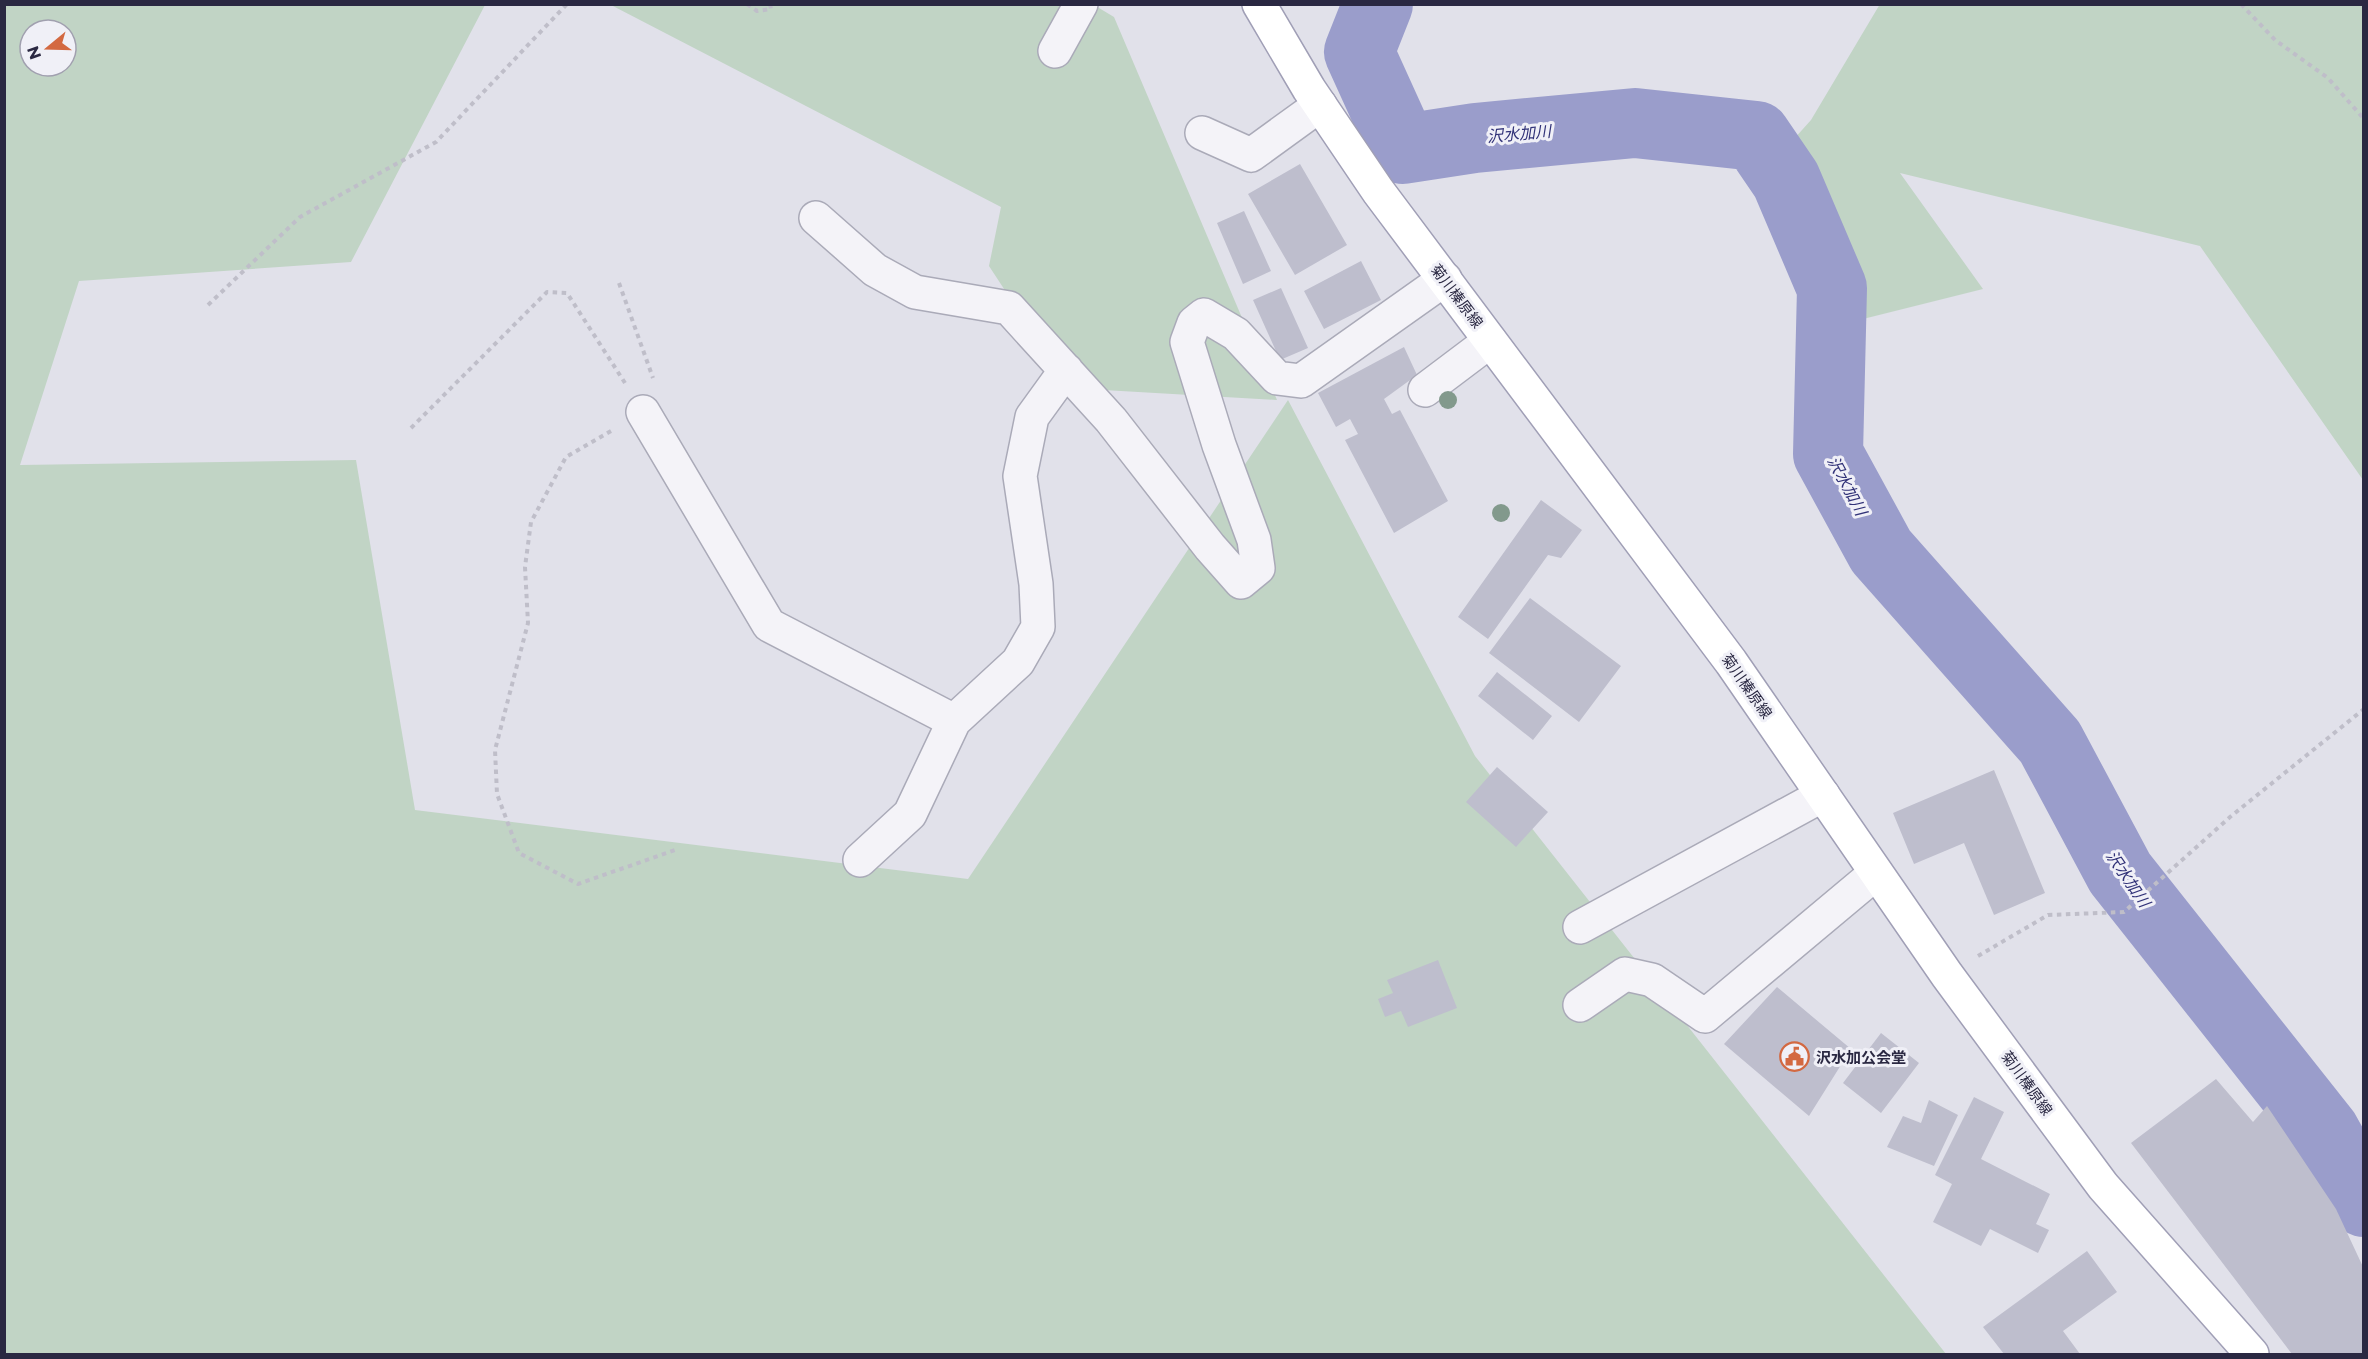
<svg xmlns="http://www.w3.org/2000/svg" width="2368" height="1359" viewBox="0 0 2368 1359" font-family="Montserrat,'Noto Sans JP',sans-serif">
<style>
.green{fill:#c1d4c5;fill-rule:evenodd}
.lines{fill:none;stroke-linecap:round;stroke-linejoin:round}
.river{stroke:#9a9dcb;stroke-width:70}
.building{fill:#bebecd}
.minor-casing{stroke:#aaaab8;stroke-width:36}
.major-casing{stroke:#a09fb6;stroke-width:36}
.path{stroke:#bfbec9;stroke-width:4;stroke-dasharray:4.5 4.5;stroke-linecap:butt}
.minor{stroke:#f4f3f8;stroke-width:33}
.major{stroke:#fff;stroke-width:33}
.tree{fill:#82998c}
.labels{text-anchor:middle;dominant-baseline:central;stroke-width:6;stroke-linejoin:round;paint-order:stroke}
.street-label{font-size:15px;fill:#2a2842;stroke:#f0f0f7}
.poi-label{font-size:15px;font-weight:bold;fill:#2a2842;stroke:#f0f0f7;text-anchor:start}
.water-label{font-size:16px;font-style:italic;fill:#313278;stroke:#f0f0f7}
</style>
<rect width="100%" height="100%" fill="#e1e1ea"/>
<path class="green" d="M5 4 485 5 351 262 79 281 20 465 356 460 415 810 968 879 1288 400 1475 756 1946 1354H5ZM30 30H66V66H30Z
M1880 4 2363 5V480L2200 246 1900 173 1983 289 1815 331 1757 180 1811 120Z
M611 5H1094L1114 17 1277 400 1069 388 989 266 1001 207Z"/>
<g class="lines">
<path class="river" d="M1378 4 1359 52 1403 149 1475 138 1635 123 1756 136 1786 180 1832 288 1828 454 1881 551 2050 742 2120 873 2325 1132 2364 1202"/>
</g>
<path class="building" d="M1300 164 1347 245 1295 275 1248 194Z
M1244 211 1271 271 1243 284 1217 223Z
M1361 261 1381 300 1324 329 1304 291Z
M1281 288 1308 348 1280 360 1253 300Z
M1404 347 1417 375 1384 399 1392 414 1400 410 1448 501 1394 533 1345 440 1358 434 1350 419 1336 427 1318 393Z
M1541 500 1582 530 1561 558 1548 555 1488 639 1458 617Z
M1530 598 1621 666 1579 722 1489 653Z
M1497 672 1552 716 1533 740 1478 696Z
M1497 767 1548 812 1516 847 1466 802Z
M1994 770 2045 893 1994 915 1964 843 1914 864 1893 813Z
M1438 960 1457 1008 1408 1027 1401 1011 1385 1017 1378 999 1393 993 1387 980Z
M1777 987 1851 1049 1809 1116 1724 1044Z
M1881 1033 1919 1063 1881 1113 1843 1083Z
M2216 1079 2253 1122 2267 1106 2336 1209 2364 1269V1354H2292L2131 1143Z
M1974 1097 2004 1112 1981 1159 2050 1194 2036 1224 2049 1230 2038 1253 1990 1229 1981 1246 1933 1222 1952 1184 1935 1175Z
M1929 1100 1958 1115 1934 1166 1887 1147 1903 1116 1921 1123Z
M2087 1251 2117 1292 2063 1331 2080 1354H2004L1983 1327Z"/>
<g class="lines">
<defs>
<path id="minor" d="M1055 51 1081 4
M1202 133 1251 155 1320 105
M816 218 875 270 915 292 1009 308 1111 420 1210 547 1241 582 1258 568 1254 540 1219 445 1187 342 1194 323 1204 315 1236 334 1277 378 1301 381 1445 279
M1425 390 1490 341
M643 412 769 625 954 721 1018 662 1038 627 1036 584 1020 476 1032 417 1066 370
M860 860 910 814 954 721
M1580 927 1823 795
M1580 1005 1625 974 1652 980 1705 1016 1876 873"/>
<path id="major" d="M1259 4 1309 89 1378 191 1731 662 1947 975 2040 1101 2103 1186 2252 1354"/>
</defs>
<use href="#minor" class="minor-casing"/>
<use href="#major" class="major-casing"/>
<path class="path" d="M747 4 757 11 771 9 770 4
M2241 4 2275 40 2328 78 2364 119
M619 283 653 378
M208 305 300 217 436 142 567 4
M411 428 547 292 567 293 625 383
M611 431 566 457 531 522 525 567 528 623 495 750 497 794 519 853 578 884 675 850
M1978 956 2048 915 2124 912 2230 817 2364 709"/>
<use href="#minor" class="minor"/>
<use href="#major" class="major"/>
</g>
<g class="tree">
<circle cx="1448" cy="400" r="9"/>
<circle cx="1501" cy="513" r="9"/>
</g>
<defs>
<symbol id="civic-ring" viewBox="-11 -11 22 22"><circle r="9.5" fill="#f0f0f7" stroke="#d36941" stroke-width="1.5"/><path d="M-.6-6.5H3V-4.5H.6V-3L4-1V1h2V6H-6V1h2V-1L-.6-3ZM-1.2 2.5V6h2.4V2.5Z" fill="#d36941"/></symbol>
</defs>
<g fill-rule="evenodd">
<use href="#civic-ring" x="1778" y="1040" width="33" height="33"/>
</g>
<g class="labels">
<g class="street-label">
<text transform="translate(1457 296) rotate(53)">菊川榛原線</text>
<text transform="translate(1747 686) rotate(55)">菊川榛原線</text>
<text transform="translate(2027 1083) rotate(54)">菊川榛原線</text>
</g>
<g class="poi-label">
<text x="1816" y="1057">沢水加公会堂</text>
</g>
<g class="water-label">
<text transform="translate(1519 134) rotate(-5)">沢水加川</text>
<text transform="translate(1847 486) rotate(62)">沢水加川</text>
<text transform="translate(2128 879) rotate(56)">沢水加川</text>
</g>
</g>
<rect width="2368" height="1359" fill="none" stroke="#2a2842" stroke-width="12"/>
<g transform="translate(48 48) rotate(251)"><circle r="28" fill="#f0f0f7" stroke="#a1a0af" stroke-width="1.5"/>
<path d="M0-4.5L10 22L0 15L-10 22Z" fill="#d36941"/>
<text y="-9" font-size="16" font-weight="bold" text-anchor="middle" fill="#2a2842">N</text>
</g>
</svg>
